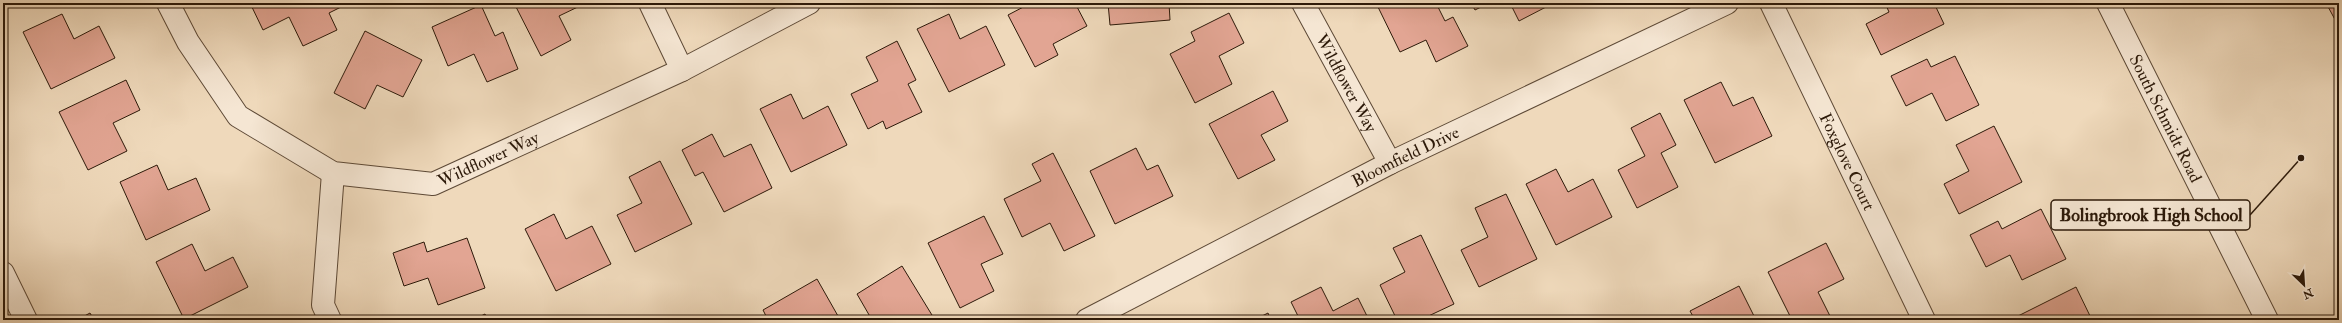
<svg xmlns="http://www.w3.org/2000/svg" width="2342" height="323" viewBox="0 0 2342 323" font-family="'IM FELL Double Pica',serif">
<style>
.building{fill:#e2a593;stroke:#2c1909}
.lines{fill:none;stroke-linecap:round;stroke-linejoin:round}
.minor-casing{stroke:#5d4936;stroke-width:24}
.tertiary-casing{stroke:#5d4936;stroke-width:24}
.minor{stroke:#f5e6d3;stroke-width:22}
.tertiary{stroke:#f5e6d3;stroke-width:22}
.labels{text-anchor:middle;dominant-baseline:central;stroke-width:3;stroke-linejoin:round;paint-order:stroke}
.street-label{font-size:17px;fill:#2c1909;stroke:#f5e6d3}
.leader{fill:none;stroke:#2c1909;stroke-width:1.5}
.callout-dot{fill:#2c1909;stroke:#f5e6d3;stroke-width:1.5}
.callout{fill:#f5e6d3;stroke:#2c1909;stroke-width:1.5}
.callout-label{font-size:18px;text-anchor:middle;font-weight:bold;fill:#2c1909}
</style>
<rect width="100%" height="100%" fill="#efd9bb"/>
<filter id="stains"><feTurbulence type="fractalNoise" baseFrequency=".005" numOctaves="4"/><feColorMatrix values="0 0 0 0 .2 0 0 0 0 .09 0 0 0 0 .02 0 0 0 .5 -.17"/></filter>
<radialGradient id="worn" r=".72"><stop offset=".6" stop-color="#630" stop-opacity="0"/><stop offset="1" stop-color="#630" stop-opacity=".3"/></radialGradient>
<path class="building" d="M250 3H349L329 13 337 30 303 46 289 17 263 30Z
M514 3H584V4L559 16 571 40 541 56Z
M1031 3H1075L1087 26 1053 44 1058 55 1035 67 1008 15Z
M1108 3H1169L1170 20 1110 25Z
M1386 3H1436L1445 21 1453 17 1468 46 1436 62 1426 40 1400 52 1378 7Z
M1471 3H1489L1475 10Z
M1510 3H1545L1546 7 1519 21Z
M1885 3H1934L1944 24 1881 55 1866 24 1889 12Z
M2326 3H2339V27Z
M481 5 495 36 503 32 518 69 487 82 474 54 448 66 432 27Z
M1229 13 1244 43 1219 56 1232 84 1195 103 1170 54 1195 41 1191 32Z
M62 14 74 39 99 26 115 58 51 89 23 32Z
M949 14 960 39 986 26 1005 65 949 92 917 29Z
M365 31 422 60 403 97 377 85 365 109 334 93Z
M897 41 916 80 908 84 922 112 886 129 883 121 868 129 851 94 878 81 866 57Z
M1955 56 1979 105 1946 121 1932 93 1906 106 1891 76 1927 59 1931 67Z
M126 80 140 110 113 123 127 151 88 170 59 112Z
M1721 82 1733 106 1753 97 1772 136 1715 163 1684 100Z
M1273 91 1288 121 1261 135 1275 160 1238 179 1209 124Z
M791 94 803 119 828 106 847 145 791 172 760 109Z
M1660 113 1676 145 1661 153 1678 187 1637 208 1618 170 1645 156 1631 128Z
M1994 126 2022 182 1959 214 1944 184 1969 171 1956 145Z
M712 134 724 157 751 144 772 188 724 212 703 172 695 176 682 150Z
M1136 148 1147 170 1158 165 1173 196 1115 224 1090 171Z
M1053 153 1095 236 1064 251 1050 223 1022 237 1004 199 1041 181 1032 164Z
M660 161 692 224 635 252 617 215 642 203 629 177Z
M157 165 168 190 196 178 210 210 146 240 120 182Z
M1556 169 1568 192 1593 179 1612 217 1556 245 1526 184Z
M1506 194 1537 259 1479 287 1461 250 1488 237 1475 208Z
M2041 209 2066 259 2022 280 2010 255 1986 267 1970 235 1998 221 2002 229Z
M554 214 566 239 592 226 611 264 556 291 525 229Z
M984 216 1003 254 981 264 994 291 960 308 928 243Z
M1421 235 1454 304 1420 320H1397L1380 285 1405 272 1393 248Z
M467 238 485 288 438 305 428 278 404 286 393 253 424 242 427 252Z
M1826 243 1844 279 1818 292 1832 320H1792L1768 272Z
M192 244 205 271 233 257 248 287 184 319 156 262Z
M902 266 935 320H872L857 294Z
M817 279 838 316 831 320H768L763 310Z
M1739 286 1756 320H1695L1690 311Z
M1321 287 1333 311 1358 298 1369 320H1300L1291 302Z
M2076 287 2092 320H2010Z
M90 313 94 320H77Z
M1268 313 1271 320H1254Z
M485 314 488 320H473Z"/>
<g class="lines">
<defs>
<g id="minor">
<path id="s1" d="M168 3 188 42 238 116 333 173 433 184 682 70 809 3"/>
<path d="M650 3 682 70"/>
<path id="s2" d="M1303 3 1390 163"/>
<path id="s3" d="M1771 3 1924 320"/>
<path d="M3 273 26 320"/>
<path d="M330 320 323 305 333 173"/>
<path id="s4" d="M1087 320 1390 163 1727 3"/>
</g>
<g id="tertiary">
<path id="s5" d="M2108 3 2267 320"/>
</g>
</defs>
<use href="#minor" class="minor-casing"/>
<use href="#tertiary" class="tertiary-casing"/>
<use href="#minor" class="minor"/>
<use href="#tertiary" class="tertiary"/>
</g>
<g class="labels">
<g class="street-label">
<text stroke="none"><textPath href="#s2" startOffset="91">Wildflower Way</textPath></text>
<text stroke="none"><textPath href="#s5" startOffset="129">South Schmidt Road</textPath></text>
<text stroke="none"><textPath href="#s4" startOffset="358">Bloomfield Drive</textPath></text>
<text stroke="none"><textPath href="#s1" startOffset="405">Wildflower Way</textPath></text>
<text stroke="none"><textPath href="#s3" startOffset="176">Foxglove Court</textPath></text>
</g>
</g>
<path class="leader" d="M2301 158L2250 215"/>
<circle class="callout-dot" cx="2301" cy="158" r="4"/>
<rect class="callout" x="2051" y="200" width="199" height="30" rx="4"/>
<g class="callout-label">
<text x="2151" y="221">Bolingbrook High School</text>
</g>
<rect width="2342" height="323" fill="none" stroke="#efd9bb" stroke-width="16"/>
<rect x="4" y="4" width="2334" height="315" fill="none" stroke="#2c1909" stroke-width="2"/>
<rect x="8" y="8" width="2326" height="307" fill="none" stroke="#2c1909"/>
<g transform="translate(2304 285) rotate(155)" stroke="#f5e6d3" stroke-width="3" paint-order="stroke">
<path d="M0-3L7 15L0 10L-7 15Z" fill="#2c1909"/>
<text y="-6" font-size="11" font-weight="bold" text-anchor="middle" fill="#2c1909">N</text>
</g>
<rect width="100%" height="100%" filter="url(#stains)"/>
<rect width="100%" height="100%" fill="url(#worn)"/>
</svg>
